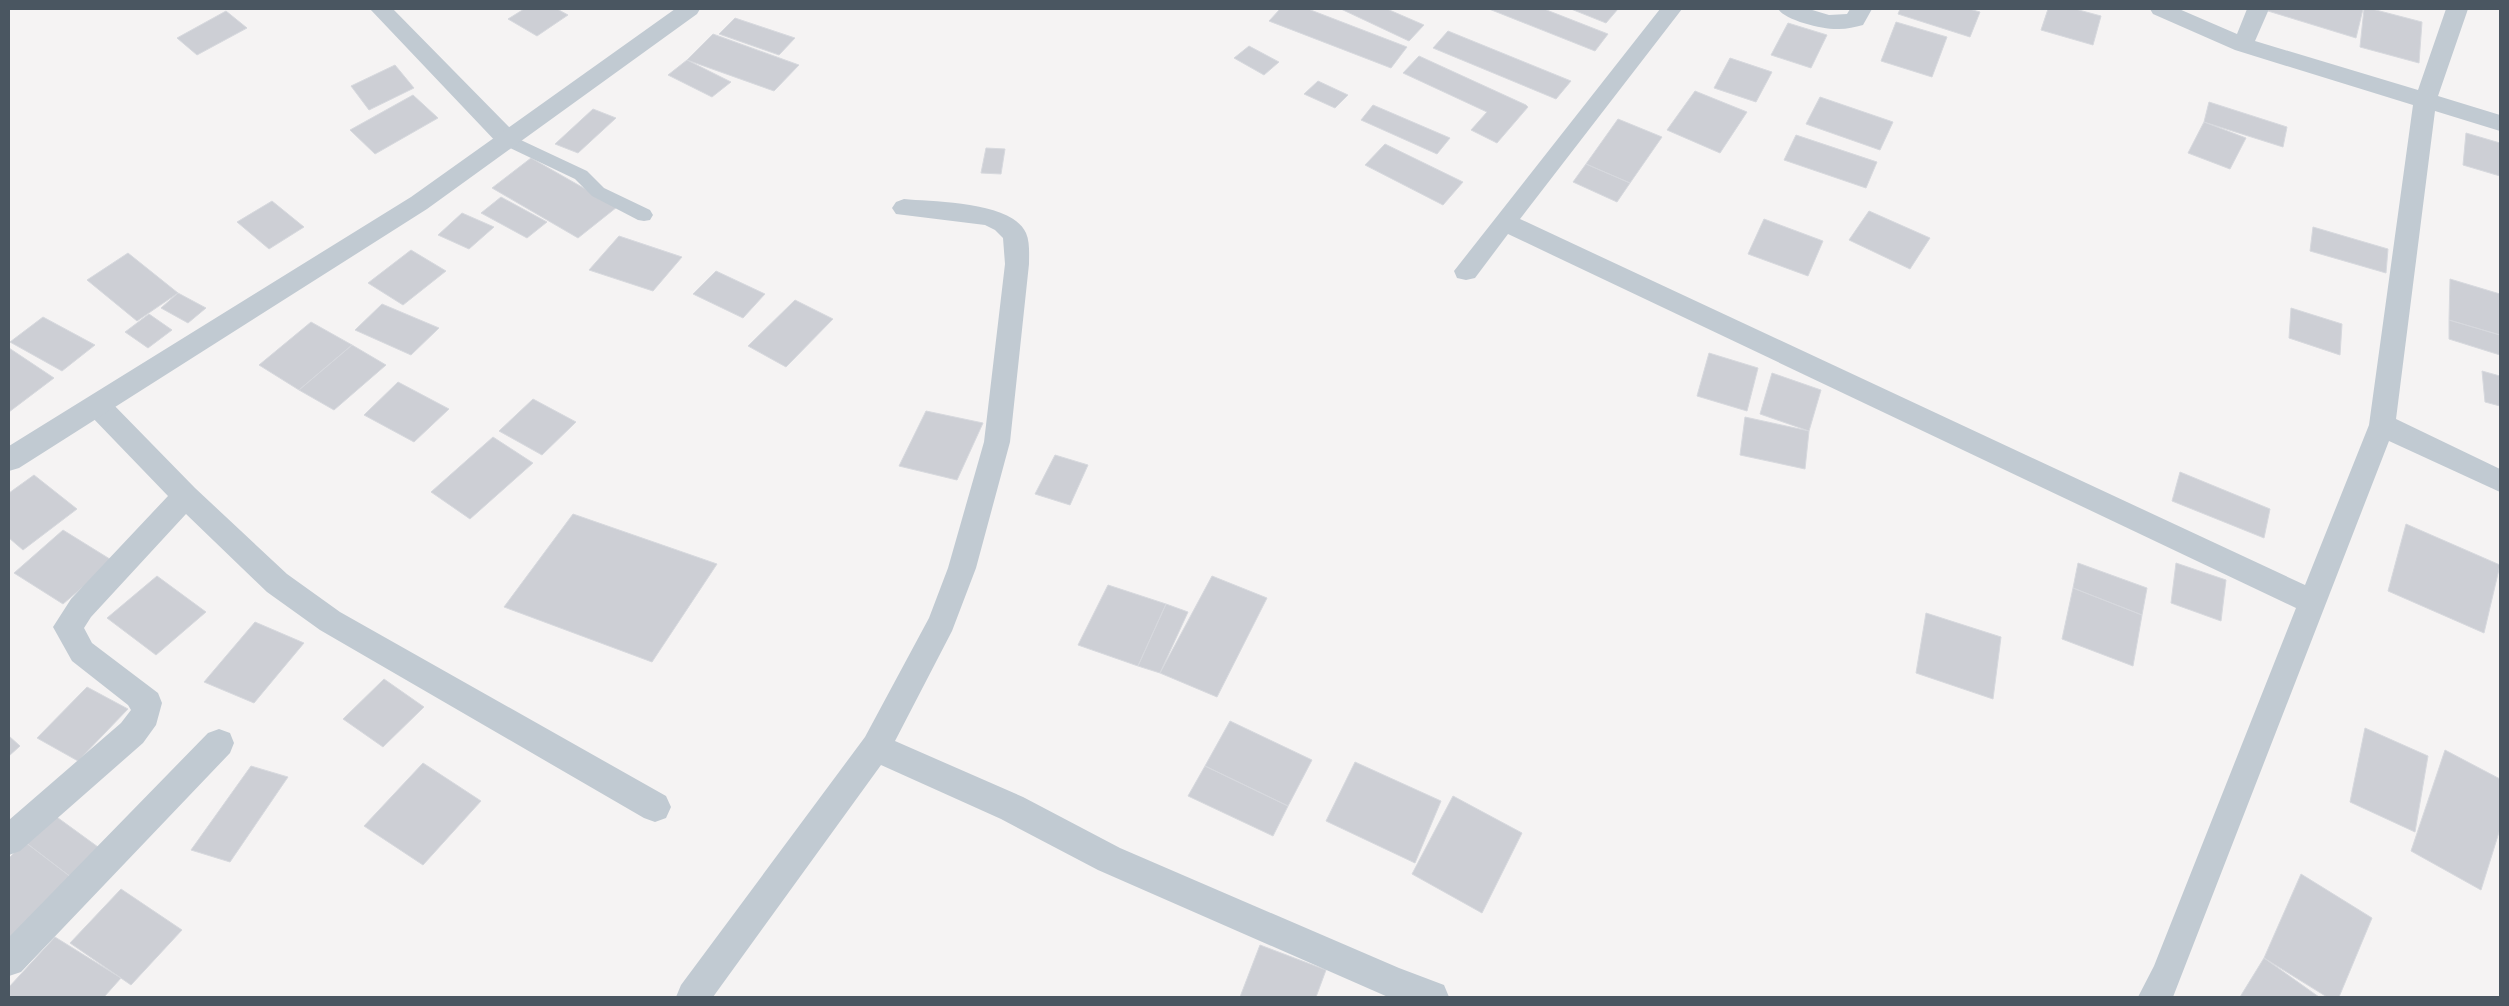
<svg xmlns="http://www.w3.org/2000/svg" width="2509" height="1006" viewBox="0 0 2509 1006" font-family="Montserrat,sans-serif">
<style>
.building{fill:#cdcfd5;stroke:#d7d9de}
.lines{fill:none;stroke-linecap:round;stroke-linejoin:round}
.service{fill:#c1cad2;fill-rule:evenodd}
.minor{fill:#c1cad2;fill-rule:evenodd}
.tertiary{fill:#c1cad2;fill-rule:evenodd}
</style>
<rect width="100%" height="100%" fill="#f5f3f3"/>
<path class="building" d="M524 9H557L568 15 537 36 508 19Z
M1280 9H1308L1407 47 1391 68 1269 21Z
M1341 9H1387L1424 25 1409 41Z
M1489 9H1544L1608 34 1595 51Z
M1571 9H1618L1606 23Z
M1900 9H1969L1980 12 1970 37 1898 14Z
M2048 9H2075L2101 16 2093 45 2041 30Z
M2268 9H2363L2356 38 2268 11Z
M2364 9H2372L2422 22 2419 63 2360 47Z
M226 11 247 28 197 55 177 38Z
M735 18 795 38 779 55 719 34Z
M1896 22 1947 37 1932 77 1881 61Z
M1788 23 1827 35 1811 68 1771 55Z
M1448 31 1571 81 1556 99 1433 48Z
M713 34 799 65 774 91 687 60Z
M1249 46 1279 62 1264 75 1234 58Z
M1419 56 1526 105 1528 107 1497 143 1471 130 1487 112 1403 73Z
M1730 58 1772 72 1756 102 1714 88Z
M687 60 731 82 712 97 668 75Z
M395 65 414 88 369 110 351 86Z
M1318 81 1348 95 1335 108 1304 94Z
M1695 91 1747 112 1720 153 1667 130Z
M413 95 438 118 375 154 350 130Z
M1820 97 1893 122 1880 150 1806 124Z
M2209 102 2287 127 2283 147 2204 122Z
M1373 105 1450 138 1437 154 1361 120Z
M593 109 616 118 578 153 555 144Z
M1618 119 1662 137 1630 183 1586 164Z
M2204 122 2246 138 2230 169 2188 153Z
M2466 133 2500 143V176L2463 165Z
M1796 135 1877 162 1866 188 1784 160Z
M1385 144 1463 182 1443 205 1365 165Z
M986 148 1005 149 1001 174 981 173Z
M531 158 617 207 578 238 492 188Z
M1586 164 1630 183 1617 202 1573 182Z
M501 197 547 222 527 238 481 213Z
M272 201 304 227 269 249 237 222Z
M1869 211 1930 238 1910 269 1849 240Z
M462 213 494 227 469 249 438 235Z
M1764 219 1823 241 1808 276 1748 254Z
M2313 227 2388 249 2386 273 2310 251Z
M619 236 682 257 653 291 589 270Z
M411 250 446 271 403 305 368 283Z
M128 253 178 293 137 321 87 280Z
M716 271 765 294 743 318 693 294Z
M2450 279 2500 294V335L2449 320Z
M178 293 206 308 188 323 161 308Z
M795 300 833 319 786 367 748 346Z
M382 304 439 328 411 355 355 330Z
M2291 308 2342 324 2340 355 2289 338Z
M149 314 172 330 148 348 125 332Z
M43 317 95 345 62 371 10 342Z
M2449 320 2500 335V355L2449 339Z
M311 322 352 345 299 390 259 365Z
M352 345 386 365 334 410 299 390Z
M9 348 54 378 9 412Z
M1709 353 1758 368 1747 411 1697 396Z
M2482 371 2500 376V406L2485 402Z
M1772 373 1821 390 1809 431 1760 414Z
M398 382 449 409 414 442 364 415Z
M533 399 576 422 542 455 499 431Z
M926 411 983 423 957 480 899 466Z
M1745 417 1809 431 1805 469 1740 455Z
M493 437 533 463 470 519 431 492Z
M1055 455 1088 465 1070 505 1035 494Z
M2180 472 2270 509 2264 538 2172 501Z
M34 475 77 509 23 550 9 538V493Z
M573 514 717 564 652 662 504 607Z
M2406 524 2500 565 2484 633 2388 591Z
M63 530 113 561 63 604 14 573Z
M2078 563 2147 588 2142 615 2073 588Z
M2176 563 2226 580 2221 621 2171 603Z
M157 576 206 612 156 655 107 618Z
M1212 576 1267 598 1217 697 1160 673Z
M1108 585 1166 604 1138 666 1078 645Z
M2073 588 2142 615 2133 666 2062 639Z
M1166 604 1188 612 1160 673 1138 666Z
M1926 613 2001 637 1993 699 1916 673Z
M255 622 304 643 254 703 204 682Z
M384 679 424 707 383 747 343 719Z
M87 687 128 709 78 761 37 738Z
M1230 721 1312 760 1288 806 1205 766Z
M2365 728 2428 756 2415 832 2350 802Z
M9 736 20 746 9 756Z
M2445 750 2500 779V829L2481 890 2411 851Z
M1355 762 1441 801 1415 863 1326 821Z
M423 763 481 801 423 865 364 826Z
M251 766 288 777 230 862 191 850Z
M1205 766 1288 806 1273 836 1188 796Z
M1453 796 1522 833 1482 913 1412 874Z
M54 815 109 855 80 884 25 842Z
M25 842 80 884 9 953V858Z
M2301 874 2372 918 2339 997H2327L2264 958Z
M121 889 182 930 131 985 70 943Z
M55 937 121 978 104 997H9V987Z
M1260 945 1326 970 1316 997H1240Z
M2264 958 2319 997H2240Z"/>
<g class="lines">
<path class="service" d="M508 134 587 171 604 188 650 210 653 215 650 220 644 221 638 220 592 196 575 179 502 144 500 140 502 136Z"/>
<path class="minor" d="M370 9H393L516 134 520 140 516 146 508 148 500 146Z
M1660 9H1682L1520 219 2305 585 2369 425 2413 105 2235 50 2153 14 2150 9H2179L2237 34 2247 9H2269L2255 41 2418 90 2446 9H2468L2438 96 2500 115V131L2435 111 2396 419 2500 469V492L2389 441 2173 997H2138L2154 966 2296 608 1508 234 1475 278 1466 280 1457 278 1454 271Z
M1778 9H1809L1829 15 1847 14 1850 9H1872L1863 25C1855 27 1847 29 1839 29 1825 30 1786 21 1778 9Z
M904 199C934 202 1012 201 1026 233 1030 242 1029 255 1029 264L1010 442 976 568 952 631 895 741 1023 797 1120 848 1399 968 1444 985 1449 997H1388L1098 870 1001 819 881 765 713 997H676L681 985 865 737 929 618 948 568 984 442 1005 264 1003 238 995 230 985 225 896 214 892 208 896 202Z
M98 395 107 398 195 488 287 574 340 612 666 796 671 807 666 818 655 822 644 818 320 630 267 592 186 514 91 617 84 628 92 643 158 693 162 703 156 725 143 743 20 851 9 855V820L121 723 131 710 128 705 72 661 53 627 71 599 168 496 89 414 85 406 89 398Z
M219 729 230 733 234 743 230 753 21 972 9 976V937L208 733Z"/>
<path class="tertiary" d="M675 9H700L697 14 427 209 19 468 9 471V446L411 197Z"/>
</g>
<rect width="2509" height="1006" fill="none" stroke="#4a5661" stroke-width="20"/>
</svg>
